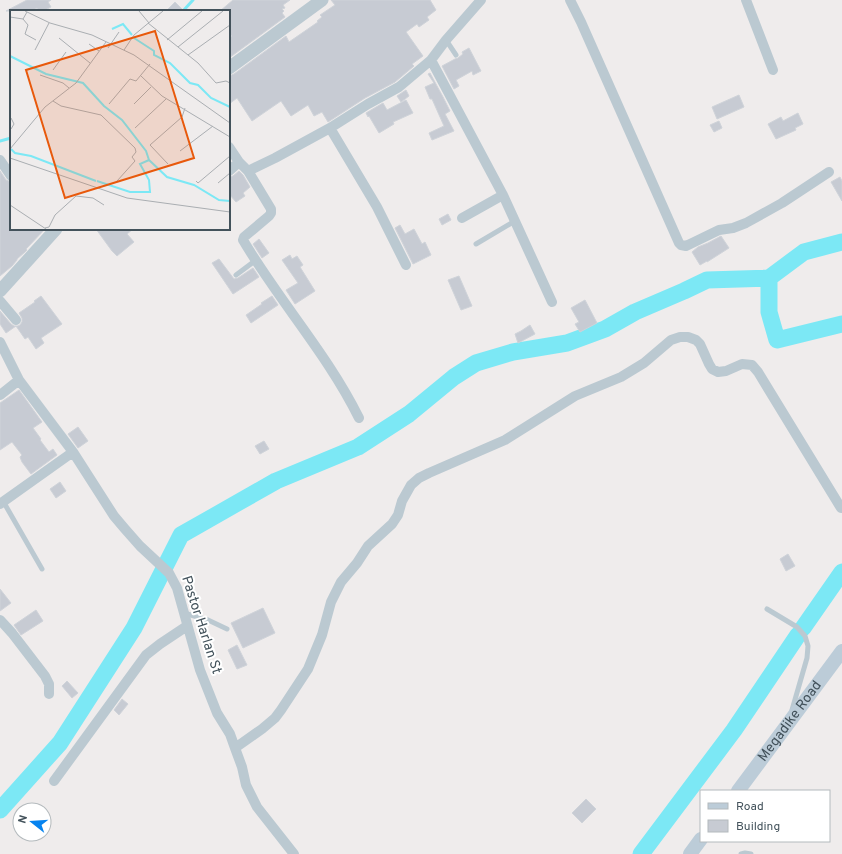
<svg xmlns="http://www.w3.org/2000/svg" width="842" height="854" viewBox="0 0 842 854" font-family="Overpass,sans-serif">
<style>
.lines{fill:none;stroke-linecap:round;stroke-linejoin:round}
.stream{stroke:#7ce8f5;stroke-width:3}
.river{stroke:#7ce8f5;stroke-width:17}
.building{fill:#c7cbd3;stroke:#cfd3d9}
.service{stroke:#bbc9d1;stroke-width:5}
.minor{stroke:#bbc9d1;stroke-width:10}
.tertiary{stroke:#bbc9d1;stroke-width:13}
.secondary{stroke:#bcccd8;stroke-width:14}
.labels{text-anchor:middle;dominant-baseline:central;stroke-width:4;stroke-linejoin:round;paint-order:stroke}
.street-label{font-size:14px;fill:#43525b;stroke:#fff}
.inset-river{fill:none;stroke:#7ce8f5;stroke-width:2}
.inset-road{fill:none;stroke:#aaaeb2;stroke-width:1}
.view{fill:#e8590c;fill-opacity:0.15;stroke:#e8590c;stroke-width:2}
.inset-edge{fill:none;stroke:#43525b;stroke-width:2}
</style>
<rect width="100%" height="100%" fill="#efecec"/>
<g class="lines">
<path class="stream" d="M183 11 193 0
M0 141 11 138"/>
<path class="river" d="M842 242 804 252 769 278V312L777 340 842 324
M803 628 842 572
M0 810 60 743 134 628 181 535 276 481 358 447 409 414 454 377 476 363 513 352 567 343 605 329 635 312 684 291 707 280 769 278
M641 854 734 730 798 635"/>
</g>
<path class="building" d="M27 0H51L48 2 51 7 43 11H39L37 8 31 11H6Z
M233 0H290L283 5 285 8 282 9 284 11 282 13 285 17 229 58V38L232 36 231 35 229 36V11H220Z
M331 0H430L436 10 427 17 429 20 419 27 417 24 406 32 423 56 412 64 414 66 395 82 365 98 328 122 322 112 314 116 308 105 291 116 281 101 252 121 237 98 229 104V76L234 74 286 36 289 42 318 22 317 21 322 17 320 15 335 5Z
M175 2 184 11H166Z
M469 48 481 71 473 75 472 71 456 80 459 86 454 89 442 66 455 59 458 58 463 54 462 52Z
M430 73 443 97 450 111 445 114 454 131 432 140 429 133 444 126 432 99H430L425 87 434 83 428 74Z
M406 90 409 96 401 102 397 96Z
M739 95 744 107 717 119 712 107Z
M406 100 413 113 393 122 394 124 379 133 369 116 368 117 366 113 383 103 387 110Z
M798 113 803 124 795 128 796 130 776 139 768 124 781 117 783 121Z
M719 121 722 128 714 132 710 125Z
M0 171 6 180 11 182V229H45L26 249 27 250 25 252 17 259V260L12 266 0 276Z
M239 171 243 175 250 187 243 193 245 196 236 202 229 194V177L233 176Z
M840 177 842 181V201L831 182Z
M448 214 451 220 442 225 439 219Z
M400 225 405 234 414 229 422 244 425 242 431 255 413 264 395 228Z
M96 229H133L127 234 134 242 117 256 112 251Z
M721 236 729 248 707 262V261L700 265 692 252 698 247 708 243Z
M259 239 269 253 262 258 253 244Z
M290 255 292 259 297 256 303 265 300 267 315 291 295 304 286 290 298 283 282 260Z
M219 259 234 279 238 278 253 268 259 277 233 294 212 263Z
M459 276 472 306 461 310 448 280Z
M41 296 62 324 41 338 44 343 36 349 28 337 25 339 16 326 6 333 0 324V311L11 324 14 326H18L20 325 22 322V318L19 313 35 302 34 301Z
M272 296 278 305 251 323 246 315 262 304 261 303Z
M585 300 597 323 580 332 575 324 579 322 571 308Z
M530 325 535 334 518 343 515 334 521 331Z
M19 390 42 422 33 428 41 439 40 440 49 452 53 449 57 455 31 474 22 462 20 457 22 455 12 442 0 450V403Z
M78 427 88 441 78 448 68 434Z
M264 441 269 449 260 454 255 446Z
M60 482 66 491 56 498 50 489Z
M788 554 795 566 786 571 780 559Z
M0 589 11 603 0 611Z
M263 608 275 633 243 648 231 623Z
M36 610 43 621 21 635 14 625Z
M237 645 247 665 237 669 228 650Z
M67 681 78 693 72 698 62 686Z
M122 699 128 704 119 715 114 710Z
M586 799 596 809 582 823 572 813Z"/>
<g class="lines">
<path class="service" d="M446 40 456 55
M476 244 515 221
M236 275 256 260
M3 501 42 569
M767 609 797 627 805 636 808 646 807 658 792 710
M184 613 208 620 227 629
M741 854 745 853 751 854"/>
<path class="minor" d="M570 0 581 22 679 243 681 245 686 246 719 230 733 228 746 223 782 203 829 172
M746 0 773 70
M431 60 503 195 552 302
M330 128 377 207 406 265
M229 147 239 162 248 171 271 209V213L269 216 244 237 243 240C279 301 328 355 359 418
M0 160 11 176
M229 171 239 162
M248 171 275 158 330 128 368 104 399 87 431 60 446 40 481 0
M462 218 503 195
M0 301 16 320
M0 342 19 380 73 452 114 516 125 529 140 546 169 573 177 588 200 670 217 713 230 734 235 748 242 767 246 785 257 807 294 854
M0 395 19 380
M0 504 73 452
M0 620 12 633 45 676 49 684V694
M235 748 262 729 275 718 281 710 308 669 322 635 331 602 341 582 357 563 368 546 392 524 398 515 402 501 411 485 419 478 429 473 505 440 575 396 621 377 644 363 671 340 680 337H688L696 340 700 344 709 364 712 369 718 372 726 371 742 364 752 365 758 372 841 508
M54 781 146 655 160 644 187 626"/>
<path class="tertiary" d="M229 68 322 0
M0 291 56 229"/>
<g class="secondary">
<path id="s1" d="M738 791 842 651"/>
<path d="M690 854 701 839"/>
</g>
</g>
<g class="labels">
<g class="street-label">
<text transform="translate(201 625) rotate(72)">Pastor Harlan St</text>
<text stroke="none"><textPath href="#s1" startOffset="87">Megadike Road</textPath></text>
</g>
</g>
<g transform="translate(10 10)">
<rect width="220" height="220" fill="#efecec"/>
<path class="inset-river" d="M102 19 113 14 122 25M124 28 144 41V45L160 53 180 73 188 75 201 88 220 97M0 46 36 64 73 73 94 96 112 110 136 141 139 150M1 139 5 143 21 146 86 171M87 171 120 182H140L139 170 130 154 139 150 157 167 184 175 209 190 220 191"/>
<path class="inset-road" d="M15 1 40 13 82 25 124 45 220 113M129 1 139 13M0 7 13 9 17 2M13 9 18 15 15 24 26 30M138 13 188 53 206 73 216 71 220 73M49 28 80 53M157 30 192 1M79 34 89 41M168 37 213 1M98 38 109 22M25 40 39 13M114 40 124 25 153 1M178 45 220 15M43 60 56 42M30 65 53 73 59 78M131 66 152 86 220 127M43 91 51 96 91 105 125 138 126 142 122 147 125 151 107 171M99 94 120 69 126 71 140 54M124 94 141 77M125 118 156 89M1 119 4 114 1 108M0 139 35 97 66 73 96 32M170 141 203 116M0 148 117 188 220 202M158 154 140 135 172 107 175 98M186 171 188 173 220 146M208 173 220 163M0 195 36 219M35 218 39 217 45 205 66 186 83 188 94 195"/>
<path class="view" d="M145 21 184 148 55 188 16 60Z"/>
<rect width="220" height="220" class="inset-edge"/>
</g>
<rect x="700" y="790" width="130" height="52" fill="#ffffff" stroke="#b4babd"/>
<rect x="708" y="803" width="20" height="6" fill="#bcccd8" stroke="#b4babd"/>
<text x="736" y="810" font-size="12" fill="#43525b">Road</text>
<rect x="708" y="820" width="20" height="12" fill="#c7cbd3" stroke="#b4babd"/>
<text x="736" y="830" font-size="12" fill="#43525b">Building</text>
<g transform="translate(32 822) rotate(287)"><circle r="19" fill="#ffffff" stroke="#b4babd"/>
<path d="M0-3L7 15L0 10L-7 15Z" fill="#0683ef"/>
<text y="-6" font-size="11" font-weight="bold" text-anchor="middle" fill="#43525b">N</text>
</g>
</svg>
